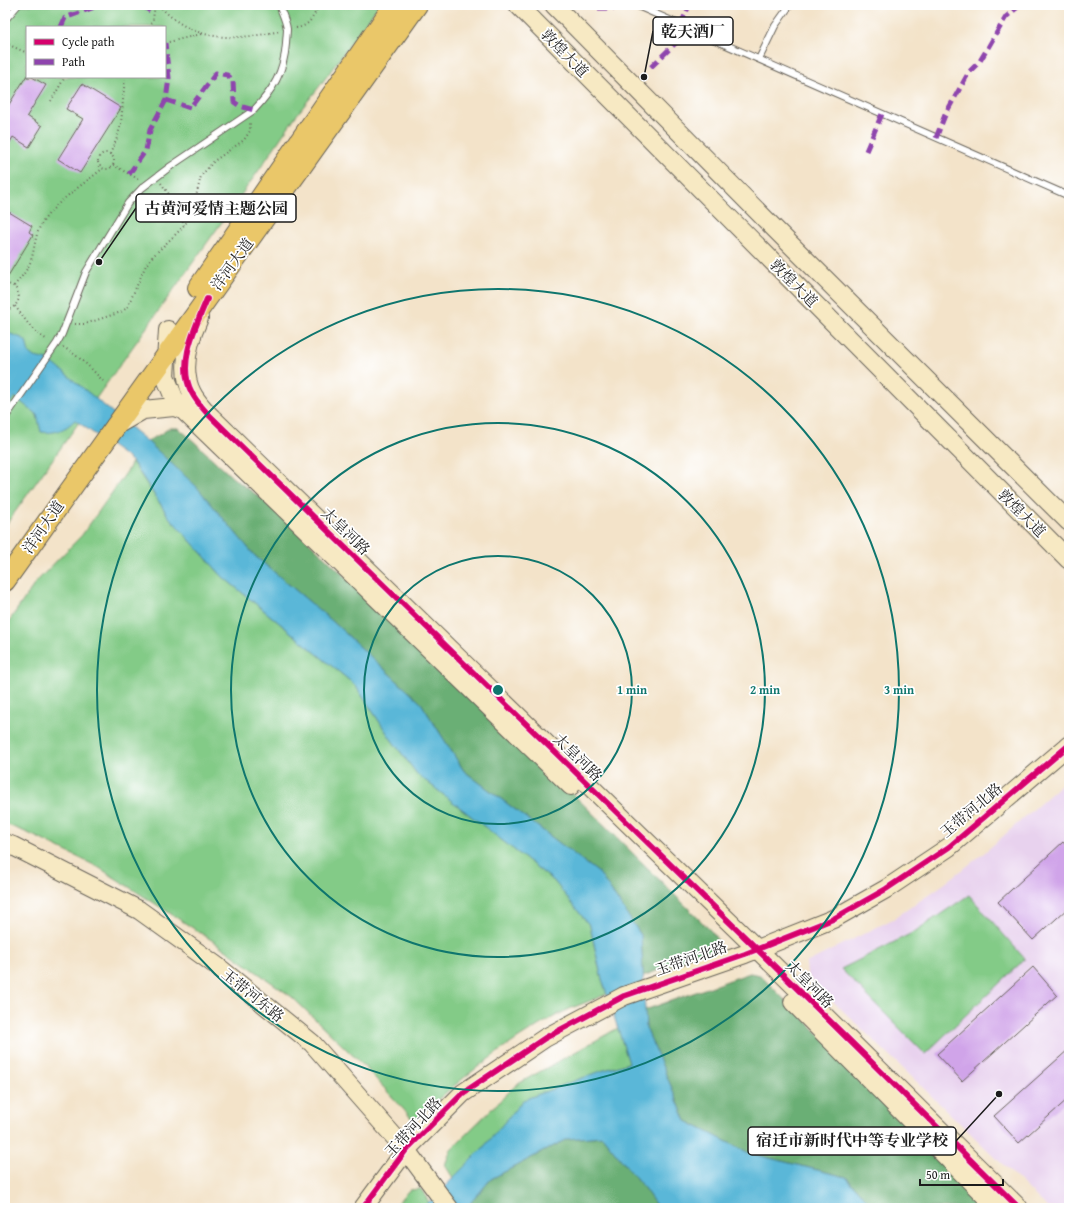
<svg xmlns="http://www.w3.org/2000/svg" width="1074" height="1213" viewBox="0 0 1074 1213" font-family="'Gentium Book Plus','Noto Serif SC',serif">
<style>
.built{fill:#e8d2ee}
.green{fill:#83cb87;stroke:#507452;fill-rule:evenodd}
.forest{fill:#6aaf74;stroke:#436648}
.water{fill:#5ab7d8;stroke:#3b6a7a}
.building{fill:#d0a4e9}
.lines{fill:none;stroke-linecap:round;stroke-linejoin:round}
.lane-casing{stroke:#676259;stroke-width:8}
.secondary-casing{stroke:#676259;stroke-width:20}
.primary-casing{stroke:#676259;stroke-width:22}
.path{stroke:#676259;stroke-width:2;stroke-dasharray:1 3;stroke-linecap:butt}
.lane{stroke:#fff;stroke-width:6}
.secondary{stroke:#f7e9c3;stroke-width:18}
.primary{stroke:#eac769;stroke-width:20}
.quiet{stroke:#8e44ad;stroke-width:5;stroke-dasharray:10 5;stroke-linecap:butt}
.cycleway-casing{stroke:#fff;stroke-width:8}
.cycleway{stroke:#d6006c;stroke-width:6}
.ring{fill:none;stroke:#0f766e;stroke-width:2}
.labels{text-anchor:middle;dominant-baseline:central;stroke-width:3.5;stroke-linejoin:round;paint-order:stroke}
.street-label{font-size:15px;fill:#1c1c1c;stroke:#fff}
.centre{fill:#0f766e;stroke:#fff;stroke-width:2}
.ring-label{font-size:12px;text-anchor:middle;font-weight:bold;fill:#0f766e;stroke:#fff;stroke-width:3.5;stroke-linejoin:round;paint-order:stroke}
.leader{fill:none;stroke:#1c1c1c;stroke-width:1.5}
.callout-dot{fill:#1c1c1c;stroke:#fff;stroke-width:1.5}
.callout{fill:#fff;stroke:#1c1c1c;stroke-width:1.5}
.callout-label{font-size:16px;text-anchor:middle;font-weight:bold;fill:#1c1c1c}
</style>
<rect width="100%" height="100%" fill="#fff"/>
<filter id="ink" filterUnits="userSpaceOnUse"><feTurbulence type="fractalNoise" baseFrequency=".025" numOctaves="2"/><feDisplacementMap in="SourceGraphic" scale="8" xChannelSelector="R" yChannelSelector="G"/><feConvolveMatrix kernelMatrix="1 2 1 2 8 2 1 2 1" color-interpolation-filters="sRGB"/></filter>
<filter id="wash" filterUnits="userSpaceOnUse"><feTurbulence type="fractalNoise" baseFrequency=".012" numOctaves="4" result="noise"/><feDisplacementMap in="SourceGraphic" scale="16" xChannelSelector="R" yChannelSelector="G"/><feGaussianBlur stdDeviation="0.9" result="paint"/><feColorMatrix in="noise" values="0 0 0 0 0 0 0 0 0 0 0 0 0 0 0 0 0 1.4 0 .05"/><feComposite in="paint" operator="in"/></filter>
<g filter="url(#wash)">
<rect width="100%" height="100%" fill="#f3e3c9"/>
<path class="built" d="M1069 778V1208H1048L812 981 807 974 806 963 895 918 944 884 984 853Z"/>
<path class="green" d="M5 5H379L319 87 295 117 259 170 5 526ZM27 27H165V77H27Z
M132 462 169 517 223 577 355 685 391 739 417 774 554 881 590 926 601 976 607 994C591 1001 574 1006 559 1014 506 1043 458 1080 414 1121L366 1068 292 997 213 941 98 867 28 833 5 824V627L36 582 82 535 128 470Z
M969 895 1025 959 925 1054 841 969 914 932Z
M618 1028 629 1063 601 1071 482 1149 453 1178 445 1165 451 1149 516 1085Z
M421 1189 429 1202 423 1208H394L409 1190Z"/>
<path class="forest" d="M169 428H178L188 436 233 478 268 503 563 784 712 932 718 941 714 949 643 976 641 935 599 873 464 771 421 703 331 620 255 556 200 491 147 441 161 434Z
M750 973 760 975 993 1208H874L846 1177 749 1153 686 1121 646 1028 645 1010Z
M602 1136 644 1188 658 1208H475L471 1202 491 1179 567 1139Z"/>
<path class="water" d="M5 332 22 338 26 341 29 353 34 357 49 360 147 441 196 486 255 556 331 620 421 703 464 771 599 873 641 935 646 1028 686 1121 749 1153 846 1177 874 1208H658L644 1188 602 1136 567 1139 491 1179 466 1208H423L482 1149 523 1100 601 1071 629 1063 601 976 590 926 554 881 417 774 391 739 355 685 223 577 169 517 132 461 75 420C65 430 55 434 41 432L37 415 15 397 5 408Z"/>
<g id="blocks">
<path class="building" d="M27 75V77H32L46 85 27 116 42 126 29 147 13 137 5 151V111Z
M82 84 121 108 80 173 58 159 83 119 66 109Z
M9 212 32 226 29 232 33 235 5 281V220Z
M1063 842 1069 849V907L1033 940 998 902Z
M1033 967 1057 995 962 1081 937 1054Z
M1069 1049V1098L1019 1143 994 1116Z"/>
</g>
</g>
<g filter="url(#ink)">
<use href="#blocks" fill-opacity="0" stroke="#676259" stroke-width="1"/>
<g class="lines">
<defs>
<path id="lane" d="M640 7 1069 196
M5 20 18 5
M759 59 775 26 790 5
M5 418 57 343 62 334 86 272 128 203 142 188 171 166 254 110C273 90 284 72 286 44 286 39 287 34 287 29 286 21 282 13 279 5"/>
<path id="secondary" d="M518 5 1069 560
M554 5 775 229 1069 522
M199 318C189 340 180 370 192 393 196 401 202 407 207 413L757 949 1019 1208
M168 330 165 376 174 398 183 410
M115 426 143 410 174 407 183 410 571 786
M5 843 13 846 139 910 217 966 312 1043 406 1150 449 1208
M793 1002 997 1208
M363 1208 406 1150 463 1093 545 1038 624 996 745 954 833 919 886 889 949 847 1069 745"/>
<path id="primary" d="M198 288 394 5
M5 581 417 5"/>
</defs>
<use href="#lane" class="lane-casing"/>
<use href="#secondary" class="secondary-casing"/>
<use href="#primary" class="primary-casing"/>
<path class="path" d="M159 5C192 43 235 41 280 31
M150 27 153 19 155 5
M296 28C310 26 313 17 319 5
M5 43 27 53
M165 43 201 34
M51 101 65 77
M98 161a8 8 0 1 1 16 0a8 8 0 1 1-16 0Z
M110 154 117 138 121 124 125 77
M113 165 140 180
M161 183 178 207 184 225
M5 284C14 284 18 289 19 298 17 305 13 309 5 309
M14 286C20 279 26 272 30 263 35 251 34 237 41 225 52 204 84 184 102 169
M15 306C25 319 33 333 48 340
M75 324H85L121 312 127 308 146 265 153 256 178 232 191 217 201 176 214 161 244 140 250 131V123
M63 347C79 356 91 368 103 381"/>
<use href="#lane" class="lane"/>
<use href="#secondary" class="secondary"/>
<use href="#primary" class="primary"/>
<path class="quiet" d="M142 5 154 14
M598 8H618L632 5 640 7
M681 25 689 5
M61 27 65 18 100 5
M651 67 690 29
M166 100 190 108 216 73 227 75 233 80 234 102 240 106 254 110
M936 138 945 115 969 72 980 61 1006 17 1020 5
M866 151 882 114
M129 174 146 150 150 130 166 100 169 78 165 43"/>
<defs>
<path id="cycleway" d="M207 299C196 326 176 364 192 393 196 401 202 407 207 413L757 949 1019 1208
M363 1208 406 1150 463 1093 545 1038 624 996 745 954 833 919 886 889 949 847 1069 745"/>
</defs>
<use href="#cycleway" class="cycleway-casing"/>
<use href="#cycleway" class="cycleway"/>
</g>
</g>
<g class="ring">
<circle cx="498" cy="690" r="134"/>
<circle cx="498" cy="690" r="267"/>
<circle cx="498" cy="690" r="401"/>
</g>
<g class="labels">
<g class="street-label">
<text transform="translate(565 53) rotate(46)">敦煌大道</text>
<text transform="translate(232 264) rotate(-54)">洋河大道</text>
<text transform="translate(794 283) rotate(45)">敦煌大道</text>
<text transform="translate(1022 513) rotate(45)">敦煌大道</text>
<text transform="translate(43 527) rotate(-55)">洋河大道</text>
<text transform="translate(346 531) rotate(44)">太皇河路</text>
<text transform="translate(578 757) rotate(44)">太皇河路</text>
<text transform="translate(971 810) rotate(-40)">玉带河北路</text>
<text transform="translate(691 958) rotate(-19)">玉带河北路</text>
<text transform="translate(810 984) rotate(45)">太皇河路</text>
<text transform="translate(253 995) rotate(39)">玉带河东路</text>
<text transform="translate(413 1127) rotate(-47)">玉带河北路</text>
</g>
</g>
<circle cx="498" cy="690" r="6" class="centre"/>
<g class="ring-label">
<text x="632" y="694">1 min</text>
<text x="765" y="694">2 min</text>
<text x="899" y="694">3 min</text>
</g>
<path class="leader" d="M644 77L653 31M99 262L136 208M999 1094L956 1141"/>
<g class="callout-dot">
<circle cx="644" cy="77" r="4"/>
<circle cx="99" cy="262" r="4"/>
<circle cx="999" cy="1094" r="4"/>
</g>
<g class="callout">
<rect x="653" y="17" width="80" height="28" rx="4"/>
<rect x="136" y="194" width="160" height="28" rx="4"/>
<rect x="748" y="1127" width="208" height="28" rx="4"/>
</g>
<g class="callout-label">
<text x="693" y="37">乾天酒厂</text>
<text x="216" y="214">古黄河爱情主题公园</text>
<text x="852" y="1146">宿迁市新时代中等专业学校</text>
</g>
<rect width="1074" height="1213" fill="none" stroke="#fff" stroke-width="20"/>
<rect x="26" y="26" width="140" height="52" fill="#ffffff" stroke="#a4a4a4"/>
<rect x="34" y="39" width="20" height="6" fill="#d6006c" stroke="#a4a4a4"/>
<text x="62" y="46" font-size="12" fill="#1c1c1c">Cycle path</text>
<rect x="34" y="59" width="20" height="6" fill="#8e44ad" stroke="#a4a4a4"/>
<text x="62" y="66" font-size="12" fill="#1c1c1c">Path</text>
<path d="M920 1179v6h83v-6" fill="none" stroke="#1c1c1c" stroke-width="2"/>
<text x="926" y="1179" font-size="12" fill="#1c1c1c" stroke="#ffffff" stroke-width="3" paint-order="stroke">50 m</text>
</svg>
